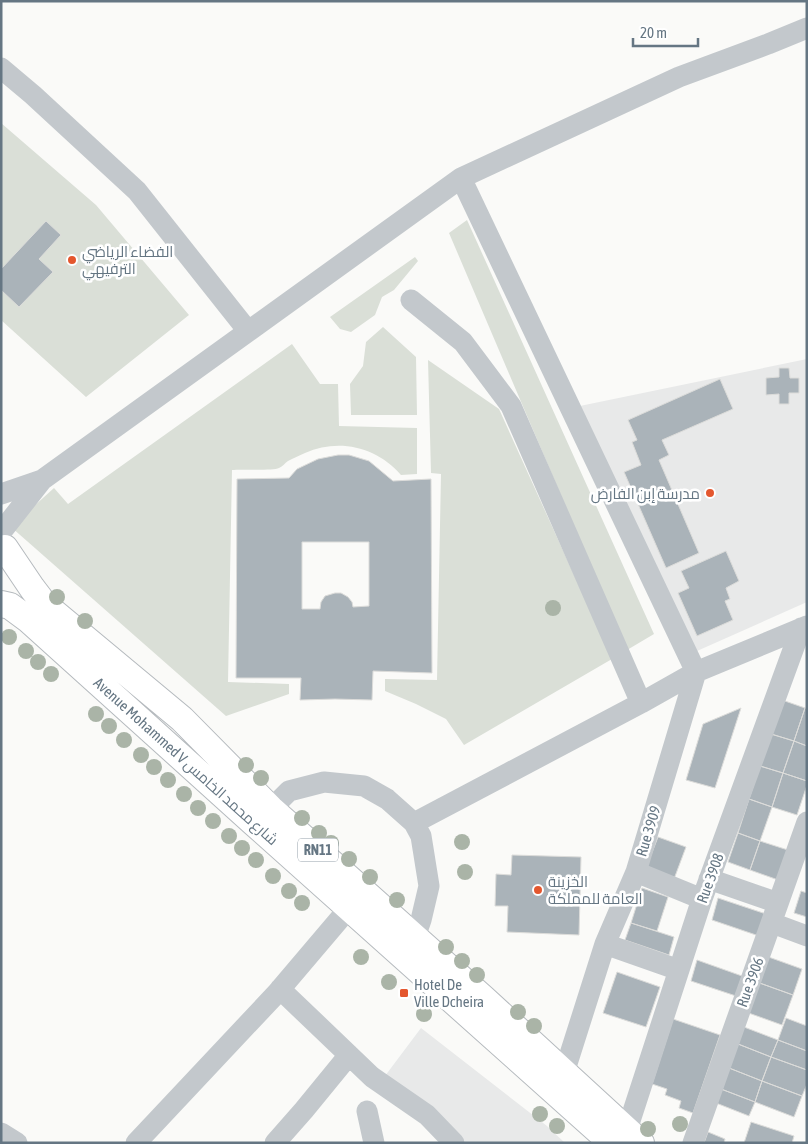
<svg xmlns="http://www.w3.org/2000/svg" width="808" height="1144" viewBox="0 0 808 1144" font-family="'Asap Condensed',Cairo,sans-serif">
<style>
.built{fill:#e8e9e9}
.green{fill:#dadfd7}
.building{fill:#aab3b9;stroke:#dcdcda;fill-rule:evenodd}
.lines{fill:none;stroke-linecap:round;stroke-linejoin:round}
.major-casing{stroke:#b5babe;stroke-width:28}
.minor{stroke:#c3c8cc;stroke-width:21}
.major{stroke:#fff;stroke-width:26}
.tree{fill:#aab4a7}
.poi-dot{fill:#e4572e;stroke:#fff;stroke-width:2}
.labels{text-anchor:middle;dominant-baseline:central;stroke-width:5;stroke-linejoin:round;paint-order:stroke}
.shield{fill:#fff;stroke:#939fa8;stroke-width:1}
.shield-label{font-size:14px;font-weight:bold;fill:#657683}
.poi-label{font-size:15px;fill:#657683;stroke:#fff;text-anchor:start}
.street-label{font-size:15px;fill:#657683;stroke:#fff}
</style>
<rect width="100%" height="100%" fill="#fafaf8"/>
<path class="built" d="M807 359V602L688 655 575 407Z
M421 1028 547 1126 565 1143H445L382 1080Z"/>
<path class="green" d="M1 123 96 205 189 315 86 397 1 320Z
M467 220 654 634 627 650 449 233Z
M415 257 418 261 394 290 382 297 375 315 351 332 340 329 330 317Z
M383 327 416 357 417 415H351L350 384 363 366 366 342Z
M292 344 320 384H338L339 426 417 428V474L401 475C377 447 339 438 305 453 300 455 294 458 288 461 285 463 282 467 279 468 273 471 241 469 232 470L228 682 289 684V694L226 716 11 527 54 488 68 504Z
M428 360 499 409 612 659 464 745 446 719 416 704 385 691V679L437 680 441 474 431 473Z"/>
<path class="building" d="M46 221 61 235 39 259 53 272 19 307 1 290V269Z
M779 368H789L790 378H799V393H789V404H779V394L766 395V378L779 377Z
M720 379 733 409 662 440 669 455 659 460 699 553 666 568 624 472 641 465 632 442 637 440 628 420Z
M338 455H349L369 461 393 481 431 479 432 673 373 671 372 700 335 699 300 700 301 678H236L237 479 289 478 297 469 318 459ZM302 542H369V606L353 607 352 602 348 597 341 593H335L325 596 321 602 320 609H302Z
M726 551 739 581 726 588 730 599 725 601 733 620 697 636 678 593 689 588 681 571Z
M782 700 805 708 794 741 771 734Z
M741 708 715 788 686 780 703 724Z
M805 708 807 709V746L794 741Z
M771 734 794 741 783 773 760 766Z
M794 741 807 746V781L783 773Z
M760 766 783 773 772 807 749 799Z
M783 773 807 781V785L797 815 772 807Z
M749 799 772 807 760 841 738 833Z
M738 833 760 841 750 870 728 862Z
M658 837 686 847 674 879 646 868Z
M760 841 791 851 781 881 750 870Z
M512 855 581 857 579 935 507 932 508 906H495L496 874 511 875Z
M642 888 668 897 657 931 631 923Z
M801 891 807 893V917L794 913Z
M718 898 766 914 759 936 712 920Z
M631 923 674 937 669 955 625 940Z
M763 955 802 969 793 995 754 981Z
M697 960 742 976 736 996 691 981Z
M617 972 660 987 646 1027 603 1013Z
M754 981 793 995 782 1025 743 1011Z
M786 1018 807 1026V1051L778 1040Z
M673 1019 720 1035 693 1113 679 1108 681 1101 665 1095 667 1089 652 1084Z
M744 1027 778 1040 771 1057 738 1044Z
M778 1040 807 1051V1070L771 1057Z
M738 1044 771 1057 762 1081 729 1068Z
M771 1057 807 1070V1084L802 1096 762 1081Z
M729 1068 762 1081 755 1102 721 1089Z
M762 1081 802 1096 794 1117 755 1102Z
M721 1089 755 1102 749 1116 716 1103Z
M751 1122 794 1136 792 1143H744Z
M708 1132 725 1139 724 1143H704Z"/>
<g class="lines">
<defs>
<path id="major" d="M5 548 32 588 45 605 182 719 271 809 484 999 641 1143
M1 604 10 606 29 620 254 823 612 1143"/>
</defs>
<use href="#major" class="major-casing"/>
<path class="minor" d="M1 68 33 95 137 191 248 331
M461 178 696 672
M411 300 463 342 511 406 641 703
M1 494 42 480
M2 531 42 480 461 178 679 77 768 44 807 28
M271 809 289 791 324 782 364 786 387 799 414 823 421 836 429 886 421 920 415 937
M414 823 641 703 696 672 807 626
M636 872 702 899
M709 879 778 903
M772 923 807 936
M605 944 679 970
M280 989 372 1077 427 1115 454 1143
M564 1073 605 944 636 872 696 672
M367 1111 374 1143
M627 1130 702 899 801 628
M1 1133 17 1143
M136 1143 276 994 349 908
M275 1143 304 1110 349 1055
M693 1143 807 822"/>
<use href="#major" class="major"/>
</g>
<g class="tree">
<circle cx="57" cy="597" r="8"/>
<circle cx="553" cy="608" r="8"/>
<circle cx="85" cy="621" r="8"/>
<circle cx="9" cy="637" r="8"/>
<circle cx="26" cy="651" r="8"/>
<circle cx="38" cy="662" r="8"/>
<circle cx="51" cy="674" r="8"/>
<circle cx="96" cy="714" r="8"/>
<circle cx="109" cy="726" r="8"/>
<circle cx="124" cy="740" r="8"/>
<circle cx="141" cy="755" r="8"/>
<circle cx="246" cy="765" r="8"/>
<circle cx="154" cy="767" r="8"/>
<circle cx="261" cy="778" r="8"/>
<circle cx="168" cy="780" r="8"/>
<circle cx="184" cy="794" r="8"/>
<circle cx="198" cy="808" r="8"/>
<circle cx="302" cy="818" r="8"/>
<circle cx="213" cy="821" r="8"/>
<circle cx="319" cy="833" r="8"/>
<circle cx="229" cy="836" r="8"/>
<circle cx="462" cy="842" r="8"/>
<circle cx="331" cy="843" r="8"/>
<circle cx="242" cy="848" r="8"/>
<circle cx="349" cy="859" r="8"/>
<circle cx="256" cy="860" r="8"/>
<circle cx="465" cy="872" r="8"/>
<circle cx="273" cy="876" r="8"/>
<circle cx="370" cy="877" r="8"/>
<circle cx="289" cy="891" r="8"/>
<circle cx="397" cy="900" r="8"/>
<circle cx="302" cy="903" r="8"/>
<circle cx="446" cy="947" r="8"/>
<circle cx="361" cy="957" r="8"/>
<circle cx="462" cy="961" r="8"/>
<circle cx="477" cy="975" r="8"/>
<circle cx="389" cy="982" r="8"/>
<circle cx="518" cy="1012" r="8"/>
<circle cx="424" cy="1014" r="8"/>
<circle cx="534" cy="1026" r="8"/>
<circle cx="540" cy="1114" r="8"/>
<circle cx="680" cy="1124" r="8"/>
<circle cx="557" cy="1126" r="8"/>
<circle cx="648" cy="1129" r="8"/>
</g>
<g class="poi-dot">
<circle cx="72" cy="260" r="5"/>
<circle cx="710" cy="493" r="5"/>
<circle cx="538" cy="890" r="5"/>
<rect x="399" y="988" width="10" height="10" rx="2.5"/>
</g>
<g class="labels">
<rect class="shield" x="298" y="838.5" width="40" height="23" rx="4"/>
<g class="shield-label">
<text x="318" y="850">RN11</text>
</g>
<g class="poi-label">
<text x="82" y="251">الفضاء الرياضي<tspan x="82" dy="17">الترفيهي</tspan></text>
<text x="700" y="493" text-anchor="end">مدرسة إبن الفارض</text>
<text x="548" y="881">الخزينة<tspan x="548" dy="17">العامة للمملكة</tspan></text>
<text x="414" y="984">Hotel De<tspan x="414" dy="17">Ville Dcheira</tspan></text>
</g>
<g class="street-label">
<text transform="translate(186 761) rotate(42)">Avenue Mohammed V شارع محمد الخامس</text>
<text transform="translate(648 831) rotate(-73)">Rue 3909</text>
<text transform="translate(710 878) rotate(-70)">Rue 3908</text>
<text transform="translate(750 982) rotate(-70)">Rue 3906</text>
</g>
</g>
<rect width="808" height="1144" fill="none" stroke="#657683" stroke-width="5"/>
<path d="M633 38v8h65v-8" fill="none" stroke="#657683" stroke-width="2.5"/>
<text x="640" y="38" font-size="15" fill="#657683" stroke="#ffffff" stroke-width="4" paint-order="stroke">20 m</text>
</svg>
